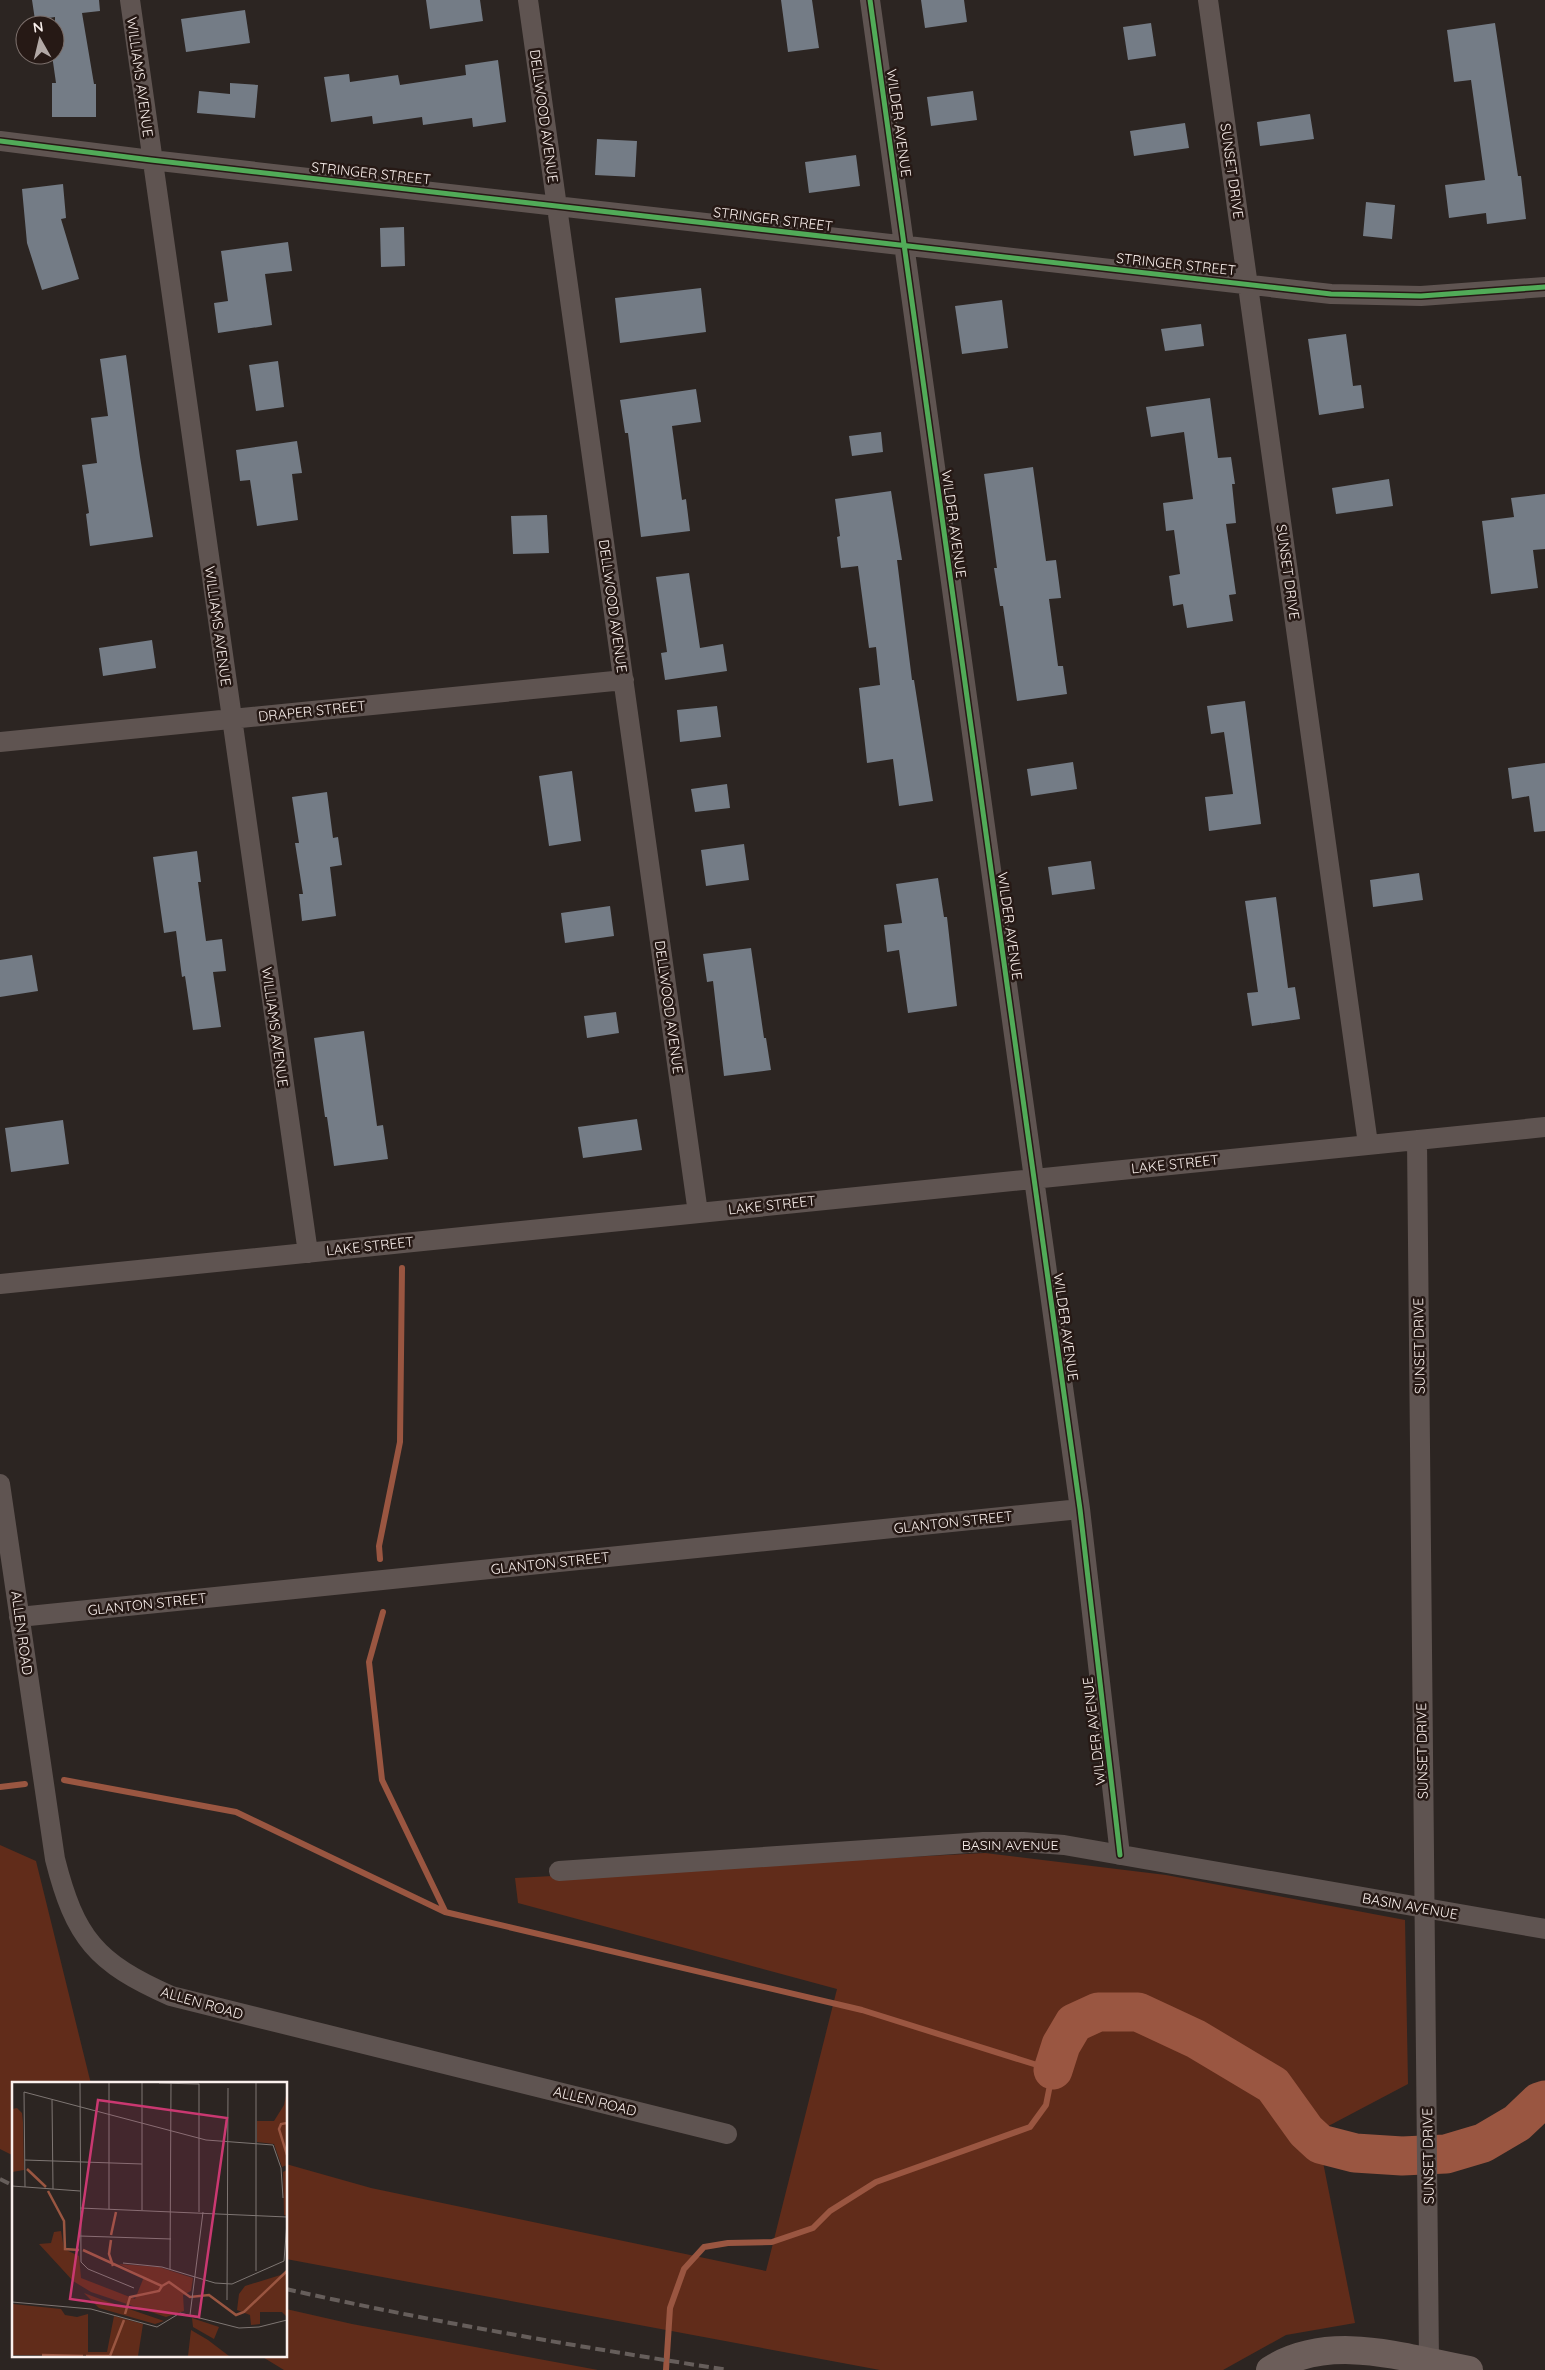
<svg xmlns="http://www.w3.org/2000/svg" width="1545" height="2370" viewBox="0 0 1545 2370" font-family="Quicksand,sans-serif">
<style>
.green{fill:#612c1a}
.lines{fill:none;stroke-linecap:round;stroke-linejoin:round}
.stream{stroke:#9a5641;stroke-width:6}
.river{stroke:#9a5641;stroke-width:39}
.building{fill:#747c86}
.street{stroke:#5f5451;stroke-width:20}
.secondary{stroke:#6c5e5a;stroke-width:28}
.rail{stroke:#665e5b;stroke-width:4;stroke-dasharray:10 5;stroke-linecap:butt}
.cycleway-casing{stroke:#261915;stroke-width:8}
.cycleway{stroke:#51ab58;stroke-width:5}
.labels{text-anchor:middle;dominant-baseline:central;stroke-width:5;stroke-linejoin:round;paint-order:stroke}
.street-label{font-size:14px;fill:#faf0ed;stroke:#261915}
.inset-river{fill:none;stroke:#9a5641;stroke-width:2.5}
.inset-road{fill:none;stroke:#7e7673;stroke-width:1}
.view{fill:#ca3871;fill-opacity:0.15;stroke:#ca3871;stroke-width:2.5}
.inset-edge{fill:none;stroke:#faf0ed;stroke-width:2.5}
</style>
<rect width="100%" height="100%" fill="#2c2522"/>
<path class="green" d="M0 1845 36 1861 91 2084H14V2156L0 2149Z
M985 1853 1166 1875 1405 1920 1408 2084 1317 2132 1355 2323 1286 2335 1223 2370H880L286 2259V2164L371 2188 766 2271 837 1989 518 1903 515 1878Z
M286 2309 352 2324 598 2370H284L261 2356H286Z"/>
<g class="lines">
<path class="stream" d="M380 1559 379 1546 400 1442 402 1268
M383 1612 369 1662 382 1780 445 1911
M64 1780 236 1812 445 1912 862 2010 1053 2070 1046 2105 1030 2127 876 2182 830 2211 813 2228 772 2242 728 2243 704 2247 684 2269 670 2308 666 2370
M0 1787 25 1784"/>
<path class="river" d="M1053 2070 1061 2045 1074 2023 1098 2012H1138L1196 2039 1273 2085 1306 2131 1320 2144 1355 2153 1402 2156 1446 2154 1483 2143 1517 2123 1539 2102 1545 2100"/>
</g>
<path class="building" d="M32 0H99L100 11 82 13 94 84H96V117H52V83H56L52 55H55V17L35 20Z
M426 0H480L483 21 430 29Z
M781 0H812L819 48 788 52Z
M921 0H964L967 22 925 28Z
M245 10 250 43 186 52 181 19Z
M1151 23 1156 56 1128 60 1123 27Z
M1495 23 1518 176H1521L1526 219 1487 224 1486 213 1449 218 1445 185 1485 180 1471 80 1454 82 1447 30Z
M498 60 506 122 473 127 472 118 423 125 422 117 373 124 372 116 331 122 324 77 349 74 350 82 398 75 400 85 466 75 465 65Z
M230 83 258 85 255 118 197 113 199 91 230 94Z
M973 91 977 120 931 126 927 97Z
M1310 114 1314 139 1260 146 1257 122Z
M1185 123 1189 148 1134 156 1130 131Z
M597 139 637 141 635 177 595 175Z
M856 155 860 186 809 193 805 162Z
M63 184 66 218 61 219 79 279 42 290 27 243 22 189Z
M1366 202 1395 205 1392 239 1363 236Z
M404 227 405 266 381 267 380 228Z
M288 242 292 271 265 274 272 325 218 333 214 303 228 301 221 251Z
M701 288 706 332 620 343 615 298Z
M1002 300 1008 348 962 354 955 306Z
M1201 324 1204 346 1165 351 1161 329Z
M1346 334 1353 386 1361 385 1364 408 1319 415 1308 339Z
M126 355 140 457 153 537 90 546 86 514 89 513 82 465 97 463 91 418 108 416 100 359Z
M278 361 284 407 256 411 249 365Z
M696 389 701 422 672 426 682 500 686 499 690 531 641 537 628 433H625L620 400Z
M1210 398 1218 458 1231 457 1235 484H1232L1236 523 1226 524 1236 594 1229 595 1233 621 1187 628 1183 604 1173 606 1169 576 1180 574 1174 530 1166 531 1163 503 1193 499 1184 432 1151 437 1146 407Z
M881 432 883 452 852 456 849 436Z
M297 441 302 473 292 474 298 520 257 526 250 480 240 481 236 450Z
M1033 467 1046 561 1056 560 1061 598 1049 599 1058 666H1063L1067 694 1017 701 1003 606H1000L994 568H997L984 474Z
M1389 479 1393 506 1336 514 1332 488Z
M891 491 902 560H897L912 680H914L933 801 899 806 893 759 867 763 859 688 880 685 876 647 869 648 858 566 841 568 837 537 840 536 835 499Z
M1545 494V549L1533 550 1538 588 1491 594 1482 521 1514 517 1511 498Z
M547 515 549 553 513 554 511 516Z
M689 573 700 648 723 644 727 671 665 680 661 653 667 652 656 577Z
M152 640 156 668 103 676 99 648Z
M1245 701 1261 824 1209 831 1205 797 1233 794 1224 732 1211 734 1207 706Z
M717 706 721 737 680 742 677 710Z
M1073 762 1077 789 1031 796 1027 769Z
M1545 763V831L1534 832 1529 796 1512 799 1508 768Z
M572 771 581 841 549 846 539 776Z
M727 784 730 808 695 812 691 789Z
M327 792 333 838 338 837 342 865 330 867 336 916 302 921 299 894H303L295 843H299L292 797Z
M744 844 749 880 706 886 701 850Z
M197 851 201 882H198L206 941 222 939 226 971 213 972 221 1027 193 1030 185 976 182 977 176 931 164 933 153 857Z
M1091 861 1095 889 1052 895 1048 867Z
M1419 873 1423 900 1373 907 1370 880Z
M938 878 944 917H947L957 1006 908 1013 899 950 887 952 884 925 902 923 896 884Z
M1276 897 1288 988 1295 987 1300 1019 1252 1026 1247 993 1258 992 1245 901Z
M610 906 614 936 565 943 561 913Z
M751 948 764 1038H766L771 1070 724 1076 713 981 707 982 703 954Z
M32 955 38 991 0 997V960Z
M616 1012 619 1033 587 1038 584 1016Z
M364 1031 377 1126 383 1125 388 1159 334 1166 327 1117H325L314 1038Z
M637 1119 642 1150 583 1158 578 1127Z
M63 1120 69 1164 11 1172 5 1128Z"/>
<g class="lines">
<path class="street" d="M130 0 308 1253
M528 0 698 1213
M870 0 1080 1509 1120 1855
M1208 0 1368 1144
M0 141 151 160 1331 294 1421 296 1545 287
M0 742 624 680
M1417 1140 1429 2363
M0 1284 1545 1127
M0 1484 55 1859C75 1938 96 1963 171 1996L727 2134
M19 1617 1080 1509
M559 1871 983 1842H1023L1064 1845 1545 1929"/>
<path class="secondary" d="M1270 2370C1330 2332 1404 2358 1469 2370"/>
<path class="rail" d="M0 2179 14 2186
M286 2289C432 2322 580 2347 728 2370"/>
<defs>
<path id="cycleway" d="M870 0 1080 1509 1120 1855
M0 141 151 160 1331 294 1421 296 1545 287"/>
</defs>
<use href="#cycleway" class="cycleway-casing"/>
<use href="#cycleway" class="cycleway"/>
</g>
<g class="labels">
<g class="street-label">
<text transform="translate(140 77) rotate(82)">WILLIAMS AVENUE</text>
<text transform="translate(544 116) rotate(82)">DELLWOOD AVENUE</text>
<text transform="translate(899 123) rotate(82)">WILDER AVENUE</text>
<text transform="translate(1232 171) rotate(82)">SUNSET DRIVE</text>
<text transform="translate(371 173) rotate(6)">STRINGER STREET</text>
<text transform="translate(773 219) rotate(7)">STRINGER STREET</text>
<text transform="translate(1176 264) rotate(6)">STRINGER STREET</text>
<text transform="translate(954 524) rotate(82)">WILDER AVENUE</text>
<text transform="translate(1288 572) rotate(82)">SUNSET DRIVE</text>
<text transform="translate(613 606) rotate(82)">DELLWOOD AVENUE</text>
<text transform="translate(218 626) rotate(82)">WILLIAMS AVENUE</text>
<text transform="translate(312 711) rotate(-6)">DRAPER STREET</text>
<text transform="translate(1010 926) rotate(82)">WILDER AVENUE</text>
<text transform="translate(669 1007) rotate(82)">DELLWOOD AVENUE</text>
<text transform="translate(275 1027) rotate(82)">WILLIAMS AVENUE</text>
<text transform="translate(1175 1164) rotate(-6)">LAKE STREET</text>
<text transform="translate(772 1205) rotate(-6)">LAKE STREET</text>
<text transform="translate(370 1246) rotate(-6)">LAKE STREET</text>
<text transform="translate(1066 1327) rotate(82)">WILDER AVENUE</text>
<text transform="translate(1419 1346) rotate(-91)">SUNSET DRIVE</text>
<text transform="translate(953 1522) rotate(-6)">GLANTON STREET</text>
<text transform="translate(550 1563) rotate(-6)">GLANTON STREET</text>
<text transform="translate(147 1604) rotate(-6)">GLANTON STREET</text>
<text transform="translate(22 1633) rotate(82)">ALLEN ROAD</text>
<text transform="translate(1094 1731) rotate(-97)">WILDER AVENUE</text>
<text transform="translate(1422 1751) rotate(-91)">SUNSET DRIVE</text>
<text x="1010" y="1845">BASIN AVENUE</text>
<text transform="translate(1410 1906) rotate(10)">BASIN AVENUE</text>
<text transform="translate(202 2003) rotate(16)">ALLEN ROAD</text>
<text transform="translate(595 2101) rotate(14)">ALLEN ROAD</text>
<text transform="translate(1428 2156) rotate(-91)">SUNSET DRIVE</text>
</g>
</g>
<g transform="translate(12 2082)">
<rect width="275" height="275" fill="#2c2522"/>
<path d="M275 9V83L270 85 262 62 245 60V39H262L272 23ZM5 26 10 31 11 40 12 88 0 90V27ZM275 88V134L272 133 271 90ZM49 149 52 167 67 174 69 196 123 217 132 195 107 182 147 185 181 196 179 209 171 213 172 229 154 235 79 210 61 199 27 162 39 161 42 150ZM275 191V235L270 230H248V242L239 243 238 233 225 228 227 212 233 204ZM72 211 88 217 152 239 143 242 87 226ZM1 222 49 227 53 233 65 235 76 232V270H95L102 234 131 242 126 274 0 273ZM180 236 207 245 202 257 181 245ZM179 248 196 258 217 274H176Z" fill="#612c1a"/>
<path class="inset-river" d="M275 41 269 42 267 47 275 73M15 87 34 105M36 109 52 139 53 167 67 168M99 153 104 130M99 158 97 172 101 184M71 168 150 204 147 209 118 215 113 232M150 204 157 200 178 215 197 213 224 233 232 230 275 189M30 273 71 274M74 274H97M98 274 112 238"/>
<path class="inset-road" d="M68 1 69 180 76 187 122 206M97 1V127M130 1V128M147 1 187 2V130M244 1V189M40 18 41 107M13 78 130 82M0 104 68 109M13 105 12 10 194 58 261 63 269 86 271 116M68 126 275 135M68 154 159 157M111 181 150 185 203 201 220 202 272 179 275 140M158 187 159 1M215 218 216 6M0 220 79 227 145 245 168 231 227 246 247 245 275 238M178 233 191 130"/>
<path class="view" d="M86 18 215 36 187 235 58 217Z"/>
<rect width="275" height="275" class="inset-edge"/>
</g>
<g transform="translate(40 40) rotate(352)"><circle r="24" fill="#261915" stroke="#7b6f6b"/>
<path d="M0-4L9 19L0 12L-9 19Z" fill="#b2a9a6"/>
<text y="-8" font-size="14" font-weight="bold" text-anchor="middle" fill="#faf0ed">N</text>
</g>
</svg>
